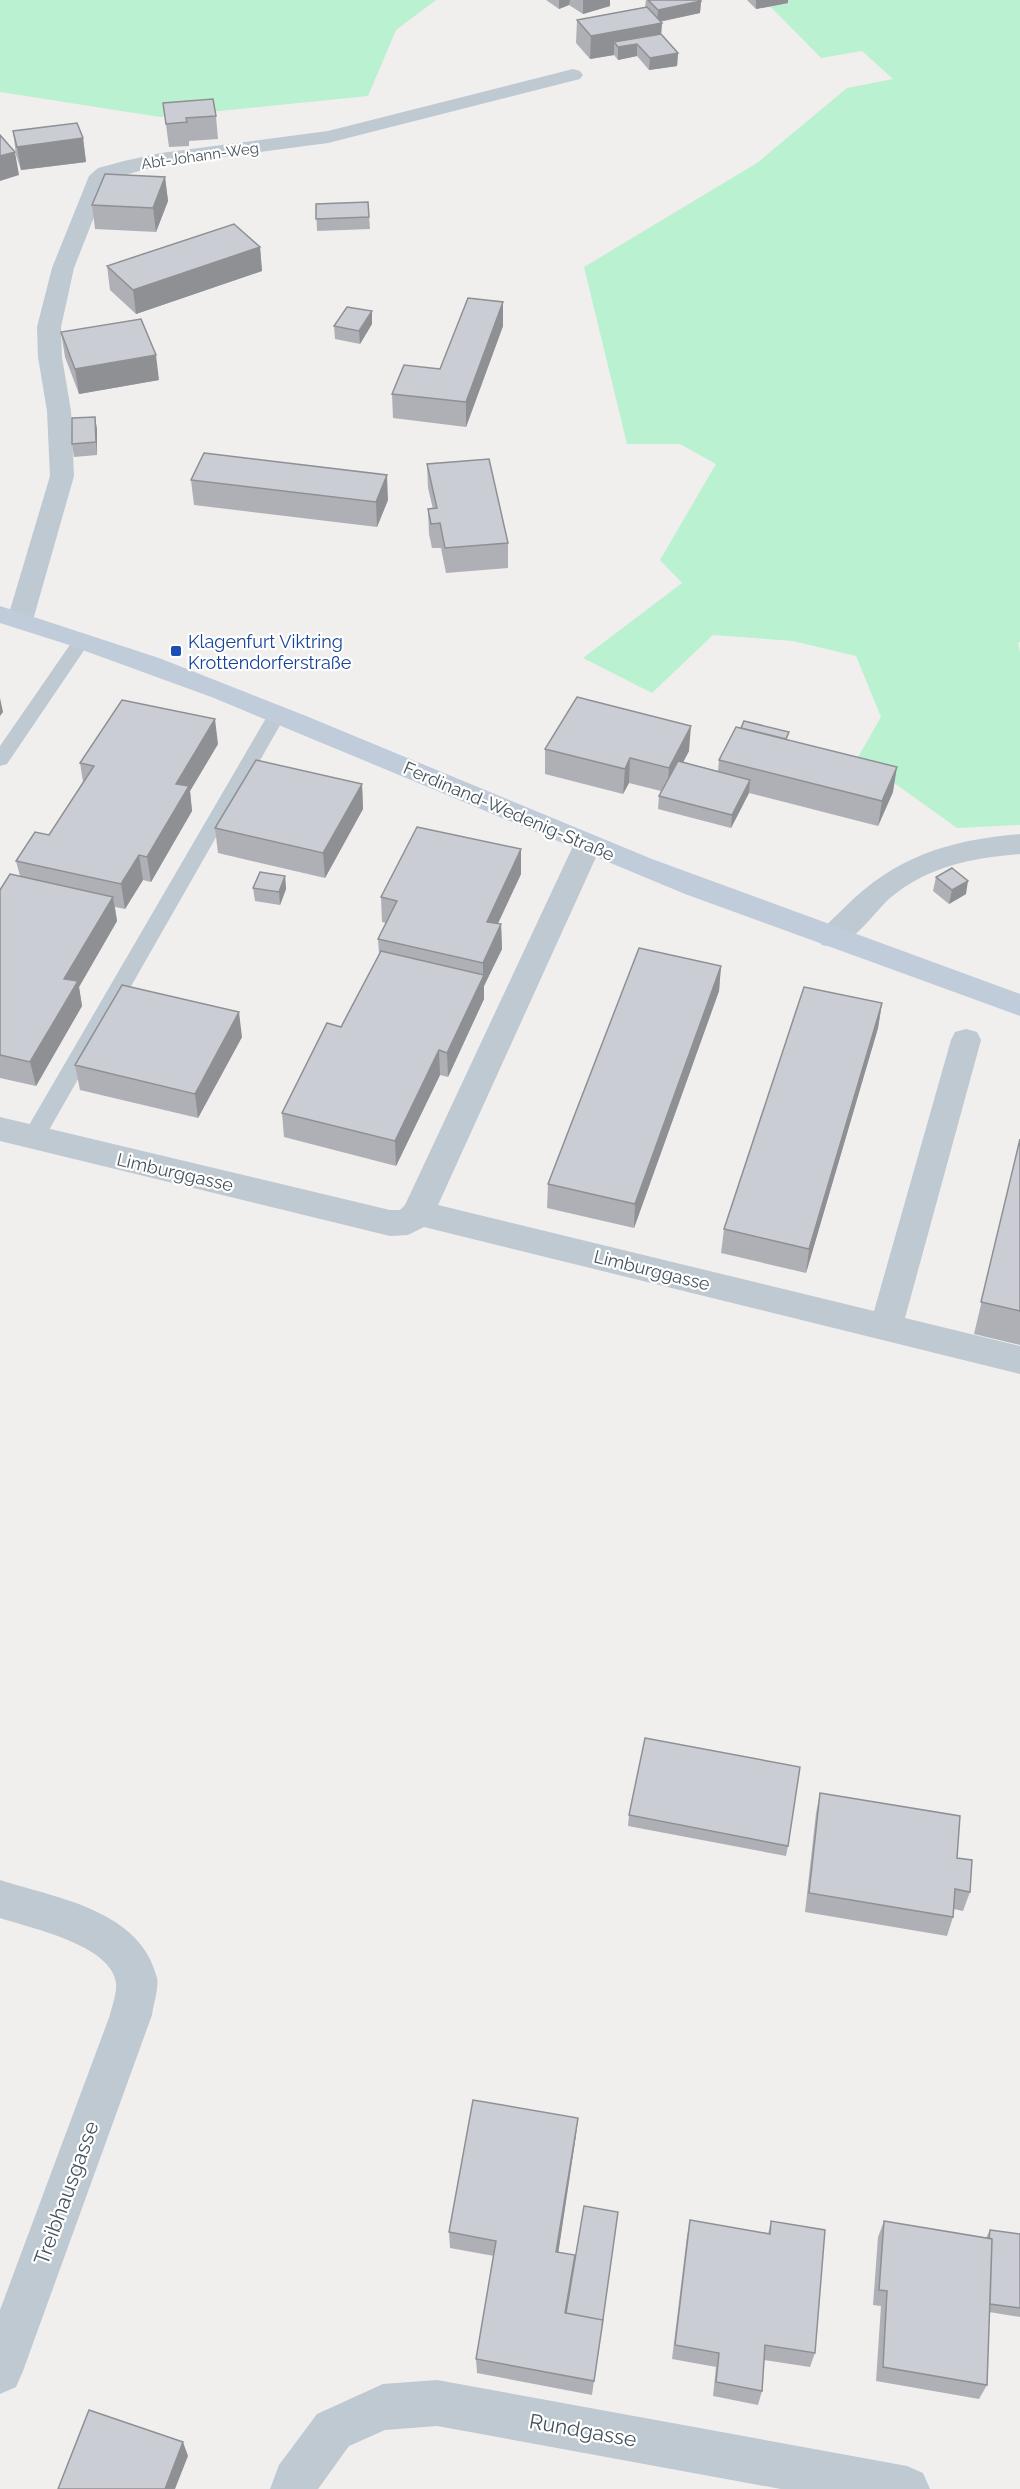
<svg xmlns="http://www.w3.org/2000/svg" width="1020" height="2489" viewBox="0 0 1020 2489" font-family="Raleway,sans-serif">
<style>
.green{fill:#baf1d0}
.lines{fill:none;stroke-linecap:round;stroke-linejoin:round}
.lane{fill:#bec9d1;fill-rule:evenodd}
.street{fill:#bec9d1;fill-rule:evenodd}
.secondary{fill:#c0ccd9;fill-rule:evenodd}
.wall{fill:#afb0b6}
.shaded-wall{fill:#8e9094}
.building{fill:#cbcdd4;stroke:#8e9094;stroke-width:1.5}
.transit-dot{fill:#1a4fb4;stroke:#fff;stroke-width:2}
.labels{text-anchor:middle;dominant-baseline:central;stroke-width:4.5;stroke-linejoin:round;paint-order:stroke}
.far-street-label{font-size:15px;fill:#46525d;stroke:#fff}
.transit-label{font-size:18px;fill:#164399;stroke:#fff;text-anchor:start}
.street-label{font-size:18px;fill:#46525d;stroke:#fff}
.near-street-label{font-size:21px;fill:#46525d;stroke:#fff}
</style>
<rect width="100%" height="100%" fill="#f1eeee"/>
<path class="green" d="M0 0H436L396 30 368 96 160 117 0 92Z
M764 0H1020V642H1018L1020 653V825L957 828 858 757 881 717 856 656 793 641 713 635 652 693 583 658 682 583 660 560 716 464 680 444H627L584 267 757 163 847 88 893 79 862 51 821 58Z"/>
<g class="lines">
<path class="lane" d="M82 634 91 640 7 764 0 766V746L76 636Z
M278 707 287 713 41 1144 33 1146 25 1144 22 1138 25 1132 269 713Z"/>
<path class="street" d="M573 69 580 71 583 75 580 79 328 143 161 165 114 178 107 184 74 268 61 327 62 357 71 411 74 476 33 620 29 626 20 628 11 626 7 620 50 476 47 411 38 357 37 327 52 268 89 176 98 168 124 161 161 153 328 131Z
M588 834 598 837 602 844 438 1205 874 1311 951 1040 955 1032 966 1029 977 1032 981 1040 905 1318 1020 1346V1374L424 1227 408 1235 390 1236 0 1141V1117L390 1210H400L405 1205 574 844 578 837Z
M1020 834V854C972 858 928 866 890 898 871 915 849 953 822 945L817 938C824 926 835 917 845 907 896 856 949 840 1020 834Z
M0 1880C56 1898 141 1910 157 1978 159 1989 153 2005 152 2015L23 2371 16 2387 0 2394V2310L110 2015C112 2006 117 1993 116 1983 112 1945 30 1928 0 1918Z
M437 2380 907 2466 923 2473 930 2489H781L437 2426 385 2430 349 2446 318 2489H270L279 2465 317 2414 383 2384Z"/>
<path class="secondary" d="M0 606 159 658 306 716 652 859 1020 994V1016L685 894 214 698 66 644 0 623Z"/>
</g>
<path class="wall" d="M546 0H610V6L583 14 569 5 559 9Z
M646 0H700L701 1 700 13 660 22 662 23 661 34 678 53 677 66 649 70 637 56 618 60 614 55 590 59 576 43 577 20 645 7Z
M747 0H788V3L756 9Z
M163 103 216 116 218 139 189 141V146L169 147Z
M13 131 83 138 86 162 21 170 16 155Z
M165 177 168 201 156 232 95 229 92 205Z
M368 202 370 229 317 231 316 204Z
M260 247 262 271 136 314 110 290 107 266Z
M503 302V326L466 427 393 418 392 394 440 369Z
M372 324 360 344 335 339 334 326Z
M61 332 159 380 79 394 65 357Z
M95 417 97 430V455L74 457 72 444Z
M427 464 508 543V568L446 573 441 548H432L429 534 428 509H433L428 488Z
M191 480 388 500 377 527 194 505Z
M788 740 893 792 878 826 749 793 731 828 658 809 659 796 661 791 629 783 623 794 545 774V749L689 751 683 762 718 771 719 760Z
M218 744 190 791 192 811 151 882 143 880 125 909 115 907 117 921 79 987 82 1006 36 1086 0 1078V890L20 876 16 861 49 835 83 782 80 763Z
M362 784 363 809 325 878 218 853 215 828Z
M521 874 498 924H501L502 949 484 986V999L448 1077 440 1075 396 1166 284 1137 282 1113 341 1027 379 954 378 939 386 923 382 922 381 897Z
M285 876 286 889 280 905 255 901 253 888Z
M936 877 966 894 949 904 933 891Z
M721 966 719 991 634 1228 547 1208 548 1184Z
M882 1003 878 1028 806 1273 721 1253 724 1229Z
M242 1037 198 1118 80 1090 75 1065Z
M1020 1139V1345L974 1334Z
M820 1793 957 1858 970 1892 963 1911 954 1909 953 1917 947 1936 805 1912 816 1813Z
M629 1815 788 1846 786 1856 628 1826Z
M576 2135 558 2252 575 2255 618 2212 592 2395 477 2373 476 2359 494 2256 450 2248 449 2232Z
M690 2220 768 2234 771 2221 815 2353 810 2367 764 2360 762 2391 758 2405 713 2396 716 2367 672 2359 687 2236Z
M884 2221 986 2238 990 2230 1020 2234V2317L989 2312 987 2385 979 2399 876 2381 881 2306 873 2305 878 2237Z"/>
<path class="shaded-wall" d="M559 0H570L569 5 559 9Z
M583 0H610V6L583 14Z
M756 0H788V3L756 9Z
M701 1 700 13 657 22 658 10Z
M662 23 660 46 637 44V56L618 60V47L614 42V55L590 59 591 36Z
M678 53 677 66 649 70 650 58Z
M83 138 86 162 21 170 17 147Z
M15 152 19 175 0 181V156Z
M165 177 168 201 156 232 153 208Z
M260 247 262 271 136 314 133 290Z
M503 302V326L466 427V402Z
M372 311V324L360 344 359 331Z
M156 355 159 380 79 394 75 369Z
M95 417 97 430V455L96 442Z
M387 475 388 500 377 527 376 502Z
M0 698 3 712 0 716Z
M215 719 218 744 190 791 192 811 151 882 147 857 176 784Z
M691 726 689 751 667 793 669 768Z
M630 758 629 783 623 794 625 769Z
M897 767 893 792 878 826 882 801Z
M750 780 749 793 731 828 732 815Z
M362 784 363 809 325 878 323 853Z
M521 849V874L487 946V922Z
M139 855 143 880 125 909 121 884Z
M285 876 286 889 280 905 279 892Z
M968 881 966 894 949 904 952 890Z
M113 897 117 921 79 987 82 1006 36 1086 30 1062 64 979Z
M501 924 502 949 484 986V999L448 1077 447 1053 483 977V963Z
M721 966 719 991 634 1228 635 1204Z
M882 1003 878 1028 806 1273 809 1249Z
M239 1012 242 1037 198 1118 195 1094Z
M439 1050 440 1075 396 1166 395 1141Z
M578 2118 576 2135 556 2268V2252Z
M183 2442 188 2456 175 2489H165Z"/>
<path class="building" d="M648 0H700L701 1 658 10Z
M647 7 662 23 591 36 577 20Z
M661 34 678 53 650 58 637 44 618 47 614 42Z
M213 99 216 116 186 118 187 122 166 124 163 103Z
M77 123 83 138 17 147 13 131Z
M0 135 15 152 0 156Z
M105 174 165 177 153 208 92 205Z
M368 202 369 217 316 219V204Z
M234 224 260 247 133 290 107 266Z
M468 298 503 302 466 402 392 394 404 365 440 369Z
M347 307 372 311 359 331 334 326Z
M141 319 156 355 75 369 61 332Z
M95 417 96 442 72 444V418Z
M204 453 387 475 376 502 191 480Z
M489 459 508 543 445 548 440 523 431 524 428 509 437 508 427 464Z
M577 697 691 726 669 768 630 758 625 769 545 749Z
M122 700 215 719 176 784 189 786 147 857 139 855 121 884 16 861 35 832 49 835 94 766 80 763Z
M744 721 789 732 786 739 741 728Z
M736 727 897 767 882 801 719 760Z
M256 760 362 784 323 853 215 828Z
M678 761 750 780 732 815 659 796Z
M417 827 521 849 487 922 501 924 483 963 378 939 397 901 381 897Z
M952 868 968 881 952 890 936 877Z
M260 872 285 876 279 892 253 888Z
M10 874 113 897 64 979 78 981 30 1062 0 1055V890Z
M639 948 721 966 635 1204 548 1184Z
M381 951 484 975 447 1053 439 1050 395 1141 282 1113 327 1023 341 1027Z
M122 985 239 1012 195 1094 75 1065Z
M804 987 882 1003 809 1249 724 1229Z
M1020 1139V1311L981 1302Z
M645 1738 800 1767 788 1846 629 1815Z
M820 1793 960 1816 957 1858 972 1860 970 1892 955 1889 953 1917 809 1893Z
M473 2100 578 2118 556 2252 575 2255 565 2313 603 2320 594 2381 476 2359 496 2241 449 2232Z
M584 2206 618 2212 602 2326 603 2320 566 2313Z
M690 2220 770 2234 771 2221 825 2230 815 2353 765 2345 762 2391 716 2382 719 2353 675 2345Z
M884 2221 992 2239 987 2385 883 2367 887 2291 879 2290Z
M990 2230 1020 2234V2308L990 2304 992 2239 989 2238Z
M89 2410 183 2442 165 2489H58Z"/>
<rect class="transit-dot" x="170" y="645" width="12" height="12" rx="3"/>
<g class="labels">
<g class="far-street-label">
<text transform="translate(200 156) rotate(-8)">Abt-Johann-Weg</text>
</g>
<g class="transit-label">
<text x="188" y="641">Klagenfurt Viktring<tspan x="188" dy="21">Krottendorferstraße</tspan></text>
</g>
<g class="street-label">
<text transform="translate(509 811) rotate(23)">Ferdinand-Wedenig-Straße</text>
<text transform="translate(175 1172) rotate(13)">Limburggasse</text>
<text transform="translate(652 1270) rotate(14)">Limburggasse</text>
</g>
<g class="near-street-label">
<text transform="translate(66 2193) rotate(-70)">Treibhausgasse</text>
<text transform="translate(583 2430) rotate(10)">Rundgasse</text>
</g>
</g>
</svg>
